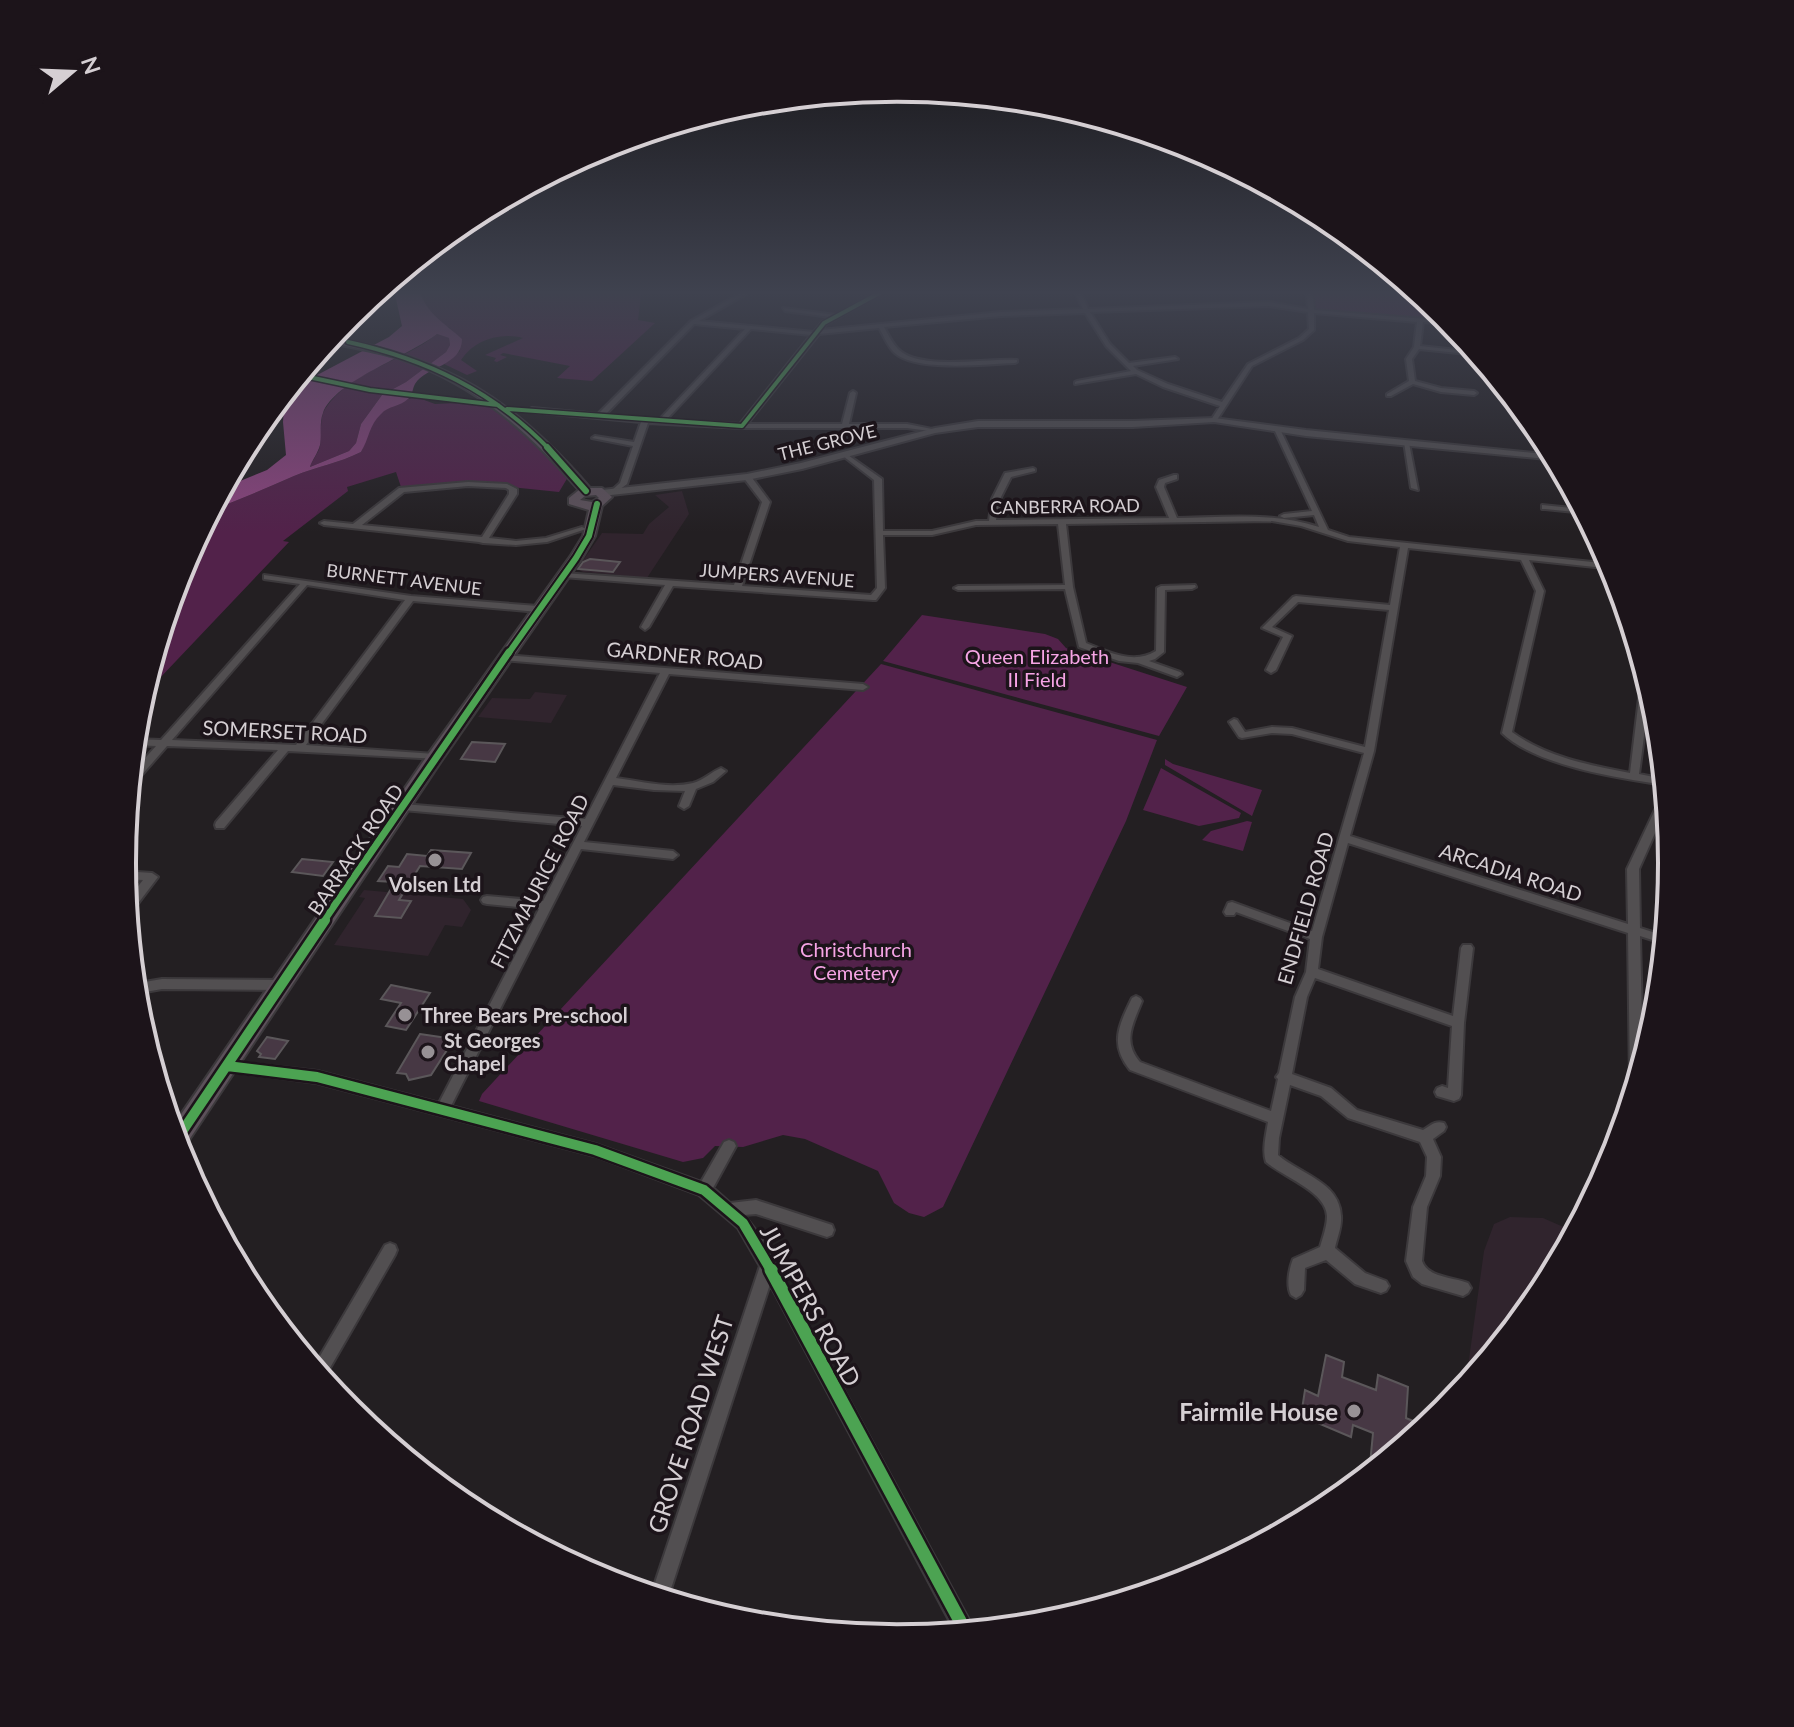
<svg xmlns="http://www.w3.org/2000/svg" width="1794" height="1727" viewBox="0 0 1794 1727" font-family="Lato,sans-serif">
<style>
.built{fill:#30242d}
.green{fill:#52224a}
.water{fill:#89447d;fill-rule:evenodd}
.building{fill:#473844;stroke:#5b575a;stroke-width:2}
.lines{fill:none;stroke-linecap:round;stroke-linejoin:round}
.minor-casing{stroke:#3c393c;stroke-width:4}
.tertiary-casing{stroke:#3c393c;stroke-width:4}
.primary-casing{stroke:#3c393c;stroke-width:4}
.minor{fill:#524f51;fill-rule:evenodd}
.tertiary{fill:#524f51;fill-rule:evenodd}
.primary{fill:#5c515a;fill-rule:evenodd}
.cycleway-far4-casing{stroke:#1c141a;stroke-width:7}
.cycleway-far3-casing{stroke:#1c141a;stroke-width:10}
.cycleway-far2-casing{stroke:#1c141a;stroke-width:12}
.cycleway-far1-casing{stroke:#1c141a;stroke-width:15}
.cycleway-casing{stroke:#1c141a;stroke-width:18}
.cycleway-far4{stroke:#4ca352;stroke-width:4}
.cycleway-far3{stroke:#4ca352;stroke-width:6}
.cycleway-far2{stroke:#4ca352;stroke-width:7}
.cycleway-far1{stroke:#4ca352;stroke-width:10}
.cycleway{stroke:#4ca352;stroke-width:13}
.poi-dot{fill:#979195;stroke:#1c141a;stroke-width:3}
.labels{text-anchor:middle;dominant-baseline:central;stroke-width:7;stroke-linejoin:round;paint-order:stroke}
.far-street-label{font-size:18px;fill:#d5cfd3;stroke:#1c141a}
.street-label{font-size:20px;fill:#d5cfd3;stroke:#1c141a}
.park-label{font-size:20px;fill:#f6a4e5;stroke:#1c141a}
.poi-label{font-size:20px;font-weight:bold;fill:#d5cfd3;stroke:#1c141a;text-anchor:start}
.near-street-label{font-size:24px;fill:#d5cfd3;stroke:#1c141a}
.near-poi-label{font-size:24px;font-weight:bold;fill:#d5cfd3;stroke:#1c141a;text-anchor:end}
.rim{fill:none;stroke:#d5cfd3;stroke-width:4}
</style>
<rect width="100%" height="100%" fill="#231f22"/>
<path class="built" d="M682 491 689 514 645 581 617 579 618 575 583 572 577 569 602 533 643 534 649 524 669 507 655 495Z
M535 692 567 695 551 723 478 717 492 698 530 699Z
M364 890 463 899 471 910 462 927 445 925 428 956 334 945 365 898 359 897Z
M1510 1217 1543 1218 1575 1232 1542 1295 1465 1388 1484 1251 1494 1224Z"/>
<path class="green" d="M420 290H658L641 295 638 320 655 323 592 381 557 378 570 366 503 353 500 355 507 357 497 362 494 361 496 358 485 355 523 338C500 332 474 340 461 360L477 371 467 375 444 364 460 351 450 328C437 322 423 305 420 290Z
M1306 290H1415L1428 302 1437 322 1311 311Z
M437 334 449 338 450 345 446 352 406 382 382 395 361 424 356 443 349 451 310 467C312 460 318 454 320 446 322 434 319 419 325 409 351 370 403 362 437 334Z
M416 397 435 404 480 402 502 405 571 472 559 492 483 484 402 490 396 472 347 487 348 491 283 541 289 542 158 680 137 712 181 566 211 510C240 500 266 488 294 476 316 467 339 463 361 452 366 443 366 434 371 426 380 409 398 401 416 397Z
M922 615 1045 634 1058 639 1066 648 1187 687 1159 736 883 661Z
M881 664 1157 740 1126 821 943 1207 924 1217 909 1213 894 1203 878 1171 805 1139 783 1135 743 1147 715 1146 703 1158 683 1162 479 1101 482 1094Z
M1165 759 1173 764 1262 790 1252 816 1165 765Z
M1161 768 1241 813 1239 818 1199 826 1143 810Z
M1247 821 1252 822 1243 851 1202 840 1211 831Z"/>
<path class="water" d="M394 290H420C425 313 446 324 462 339 462 366 426 366 415 384 412 389 413 395 408 399 401 406 388 406 381 414 369 425 369 439 361 452 339 463 316 467 294 476 266 488 240 500 211 510L223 488 267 470 286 455 283 422 285 392 389 337 402 326ZM437 334 449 338 450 345 446 352 406 382 382 395 361 424 356 443 349 451 310 467C312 460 318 453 320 445 322 435 319 423 323 413 334 381 411 355 437 334Z"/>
<path class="building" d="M590 559 620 562 613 572 578 569 583 562Z
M472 742 505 744 495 762 461 759Z
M431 850 471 853 462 869 420 866 399 900 411 901 401 918 375 916 395 882 378 881 388 866 399 867 407 854 427 856Z
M302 859 333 862 323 876 292 872Z
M391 985 430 993 406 1030 386 1026 401 1003 381 999Z
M420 1034 454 1039 431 1075 409 1080 406 1074 397 1073Z
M267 1037 288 1041 275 1059 259 1057 261 1054 257 1051Z
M1326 1355 1344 1362 1342 1377 1376 1390 1378 1375 1408 1387 1406 1418 1427 1427 1369 1475 1373 1433 1353 1425 1351 1437 1301 1416 1305 1390 1318 1396Z"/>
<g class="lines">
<defs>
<path id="minor" d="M746 290 748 293 699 321 814 332 822 322 831 317 785 311 783 308 836 315 881 290H888L826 324 821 330 1001 312 1083 309 1074 290H1080L1088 309 1269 302 1308 309 1307 296 1303 290H1309L1313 296 1314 310 1450 321 1453 324 1423 322 1420 346 1476 352 1478 355 1419 349 1412 359 1415 381 1441 388 1474 391 1477 393 1474 395 1441 392 1413 384 1391 396H1387V394L1409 381 1406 359 1414 347 1417 322 1314 313V330L1303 340 1252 366 1217 420 1214 422 1211 420 1220 406 1163 387 1136 374 1075 384V382L1077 381 1131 371 1106 346 1085 313 1001 316 884 327C888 334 892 343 898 349 919 371 988 358 1017 360V362L1015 363C986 364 919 372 896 354 888 348 884 336 879 328L819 334 747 424H842L850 393 853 391 856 393 849 424H907L937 430V432L907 428H742L648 423 627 484 615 493 611 491 620 483 633 446 592 438 595 436 634 442 641 422 532 412 529 410 532 408 598 414 691 321ZM1269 306 1308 312 1309 329 1299 338 1248 364 1222 402 1168 384 1137 370 1133 366 1178 359 1175 357 1129 363 1110 344 1090 312ZM694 324 745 329 659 420 605 415ZM751 329 811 335 740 424 666 420Z
M1277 427 1280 429 1328 530 1349 537 1612 564 1614 569 1529 560 1544 591 1512 732C1546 757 1589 765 1630 773L1639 698 1646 682 1648 681 1651 691 1649 698 1639 774 1664 779 1665 785C1619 778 1536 766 1502 733L1536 591 1521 560 1408 548 1374 751 1350 836 1628 924 1627 869 1661 797 1666 794 1667 806 1639 869 1640 928 1665 936V944L1640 936 1643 1063 1635 1088 1632 1087 1630 1083 1628 933 1348 843 1322 937 1318 969 1453 1016 1461 948 1463 945H1471L1473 948 1464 1023 1461 1095 1459 1099 1454 1101 1437 1096 1435 1092 1437 1088 1442 1086 1448 1088 1452 1026 1315 978 1307 997 1292 1074 1331 1088 1357 1110 1423 1130C1430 1126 1435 1120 1444 1123L1446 1127 1444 1131 1433 1139 1441 1157 1440 1176 1427 1207 1422 1261C1428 1278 1453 1277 1468 1283L1471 1288 1468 1293 1463 1296 1422 1284 1413 1277 1406 1261 1413 1207 1426 1176 1427 1157 1420 1142 1348 1118 1321 1096 1290 1085 1279 1138 1278 1155C1300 1174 1340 1182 1341 1216 1342 1227 1337 1238 1335 1248L1365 1273 1386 1281 1389 1286 1386 1291 1381 1293 1355 1284 1326 1260 1305 1268 1304 1290 1301 1295 1296 1298 1291 1295C1286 1286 1289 1269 1293 1259L1320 1247C1323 1237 1327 1226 1327 1216 1326 1191 1283 1177 1266 1162 1262 1150 1266 1135 1268 1122L1130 1070C1109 1044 1119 1025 1132 998L1136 996 1140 998 1142 1001C1133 1024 1122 1041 1140 1062L1271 1111 1278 1079 1276 1077 1279 1073 1295 997 1306 972 1310 939 1236 912 1234 915H1226L1224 912 1228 903 1232 902 1312 931 1364 753 1292 734 1272 733 1242 738 1239 737 1229 722 1234 719 1237 720 1245 732 1272 727 1292 728 1365 747 1389 610 1298 602 1272 627 1292 636 1276 670 1271 673 1266 670 1283 637 1262 628 1293 597 1296 596 1390 605 1400 547 1348 541 1301 526 1272 521 1066 524 1073 587 1086 643C1108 652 1134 665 1156 651L1157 588 1161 586 1195 585 1196 587 1192 589 1165 590 1164 652 1155 659 1149 661 1180 672 1182 674 1177 677 1138 663 1119 661 1079 647 1065 589 958 590 954 588 958 586 1065 585 1058 524 976 525 932 535H883L885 588 876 600H873L673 586 649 627 645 630 641 627 665 585 563 577 559 575 563 573 734 585 762 502 743 477 747 475H750L770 502 742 586 871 595 877 588 874 480 843 456 842 455 845 453 882 479 883 531H932L976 521H989L992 499 1005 473 1033 468 1035 469V471L1011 477 1000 499 996 520 1169 518 1156 487 1159 480 1174 475H1177V479L1165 483 1164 487 1177 518C1224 517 1273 512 1319 527L1314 515 1284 518 1280 516 1284 514 1312 511 1274 429Z
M1404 442 1409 443 1418 490 1411 488Z
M468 482 507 484 517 489V494L489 538 516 541 546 538 582 527 586 529 547 542 516 545 483 543 479 542 324 525 320 523 324 521 353 524 399 488ZM468 486 506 488 509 490V494L482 537 362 525 404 492Z
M1542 505 1582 509 1585 513 1545 509H1542Z
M264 575 411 596 538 606 542 609 538 612 413 601 306 745 435 754 439 755 440 757 439 759 288 751 224 828H216L215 825 216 822 278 750 167 746 133 785 129 786 130 775 156 746 133 745 134 739 161 740 300 584 264 579ZM307 585 405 600 296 745 172 740Z
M505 655 863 684 868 687 863 690 669 674 616 778C641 781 668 789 693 783 704 780 711 772 721 768L726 771 713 782 696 789 689 806 684 809 679 806 685 791 654 790 613 785 584 842 673 851 678 855 673 859 581 849 451 1106 595 1144 701 1182 724 1142 729 1140 734 1142 736 1146 713 1188 730 1203 756 1200 832 1225 834 1230 832 1235 827 1237 756 1214 744 1215 760 1236 975 1631 956 1633 770 1284 668 1598 667 1600 651 1595 760 1266 738 1228 699 1195 595 1156 317 1083 227 1071 222 1070 220 1066 222 1062 227 1061 317 1071 439 1103 539 909 487 904 483 903 481 900 483 897 487 896 543 901 582 826 403 810 398 807 403 804 585 819 660 673 502 660 501 658Z
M122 871 152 873 158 877 130 914 127 915 125 903 143 880 123 879Z
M162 979 283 980 287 982 289 985 287 988 283 990 162 989 134 994 133 984Z
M390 1243 395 1245 397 1250 395 1255 323 1380 313 1368 385 1245Z"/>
<path id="tertiary" d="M1214 418 1306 430 1554 455 1557 460 1306 436 1214 422 1133 427H978L935 433 802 469 747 480 602 496 597 493 602 490 747 474 801 463 935 428 978 421H1133Z"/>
<path id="primary" d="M330 337C448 358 513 399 590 488H602L612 497 602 506 595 536 582 558 441 761 183 1149 178 1151 171 1129 429 753 570 557 583 536 589 510 569 504V498L579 490C530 433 476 385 404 360 379 351 353 348 326 342ZM596 495 599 498 592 502 580 500 585 496Z"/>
</defs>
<use href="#minor" class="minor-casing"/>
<use href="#tertiary" class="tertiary-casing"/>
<use href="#primary" class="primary-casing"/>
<use href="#minor" class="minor"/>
<use href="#tertiary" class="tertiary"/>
<use href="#primary" class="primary"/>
<defs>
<path id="cycleway-far4" d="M348 342C426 359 493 391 549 449
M299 375 370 390 498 405
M507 409 742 426 824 323 885 290"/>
<path id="cycleway-far3" d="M547 447 586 491
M508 654 576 558 589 536 597 504"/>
<path id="cycleway-far2" d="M323 922 509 652"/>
<path id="cycleway-far1" d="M227 1066 317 1077 595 1150 704 1190 743 1223 772 1272
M175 1142 325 920"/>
<path id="cycleway" d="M771 1270 966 1632"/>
</defs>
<use href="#cycleway-far4" class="cycleway-far4-casing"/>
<use href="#cycleway-far3" class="cycleway-far3-casing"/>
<use href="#cycleway-far2" class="cycleway-far2-casing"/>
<use href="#cycleway-far1" class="cycleway-far1-casing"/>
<use href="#cycleway" class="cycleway-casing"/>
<use href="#cycleway-far4" class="cycleway-far4"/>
<use href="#cycleway-far3" class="cycleway-far3"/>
<use href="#cycleway-far2" class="cycleway-far2"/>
<use href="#cycleway-far1" class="cycleway-far1"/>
<use href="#cycleway" class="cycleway"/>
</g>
<linearGradient id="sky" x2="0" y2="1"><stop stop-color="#131113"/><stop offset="0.55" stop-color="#3f424f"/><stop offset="1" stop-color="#3f424f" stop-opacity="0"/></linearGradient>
<rect width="1794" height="532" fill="url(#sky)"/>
<g class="poi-dot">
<circle cx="435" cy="860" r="8"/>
<circle cx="405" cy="1015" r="8"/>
<circle cx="428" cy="1052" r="8"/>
<circle cx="1354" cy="1411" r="8"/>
</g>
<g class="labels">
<g class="far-street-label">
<text transform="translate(827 442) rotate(-14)">THE GROVE</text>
<text transform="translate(1065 506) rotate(-1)">CANBERRA ROAD</text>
<text transform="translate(777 575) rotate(4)">JUMPERS AVENUE</text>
<text transform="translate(404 579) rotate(7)">BURNETT AVENUE</text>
</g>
<g class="street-label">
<text transform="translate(685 655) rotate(5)">GARDNER ROAD</text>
<text transform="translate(285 731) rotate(3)">SOMERSET ROAD</text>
<text transform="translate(355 849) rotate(-56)">BARRACK ROAD</text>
<text transform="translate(1511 872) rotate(18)">ARCADIA ROAD</text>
<text transform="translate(539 881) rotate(-63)">FITZMAURICE ROAD</text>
<text transform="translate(1305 908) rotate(-74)">ENDFIELD ROAD</text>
</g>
<g class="park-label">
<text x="1037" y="656">Queen Elizabeth<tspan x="1037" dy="23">II Field</tspan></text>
<text x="856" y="949">Christchurch<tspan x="856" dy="23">Cemetery</tspan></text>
</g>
<g class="poi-label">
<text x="435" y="884" text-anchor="middle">Volsen Ltd</text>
<text x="421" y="1015">Three Bears Pre-school</text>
<text x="444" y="1040">St Georges<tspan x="444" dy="23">Chapel</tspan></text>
</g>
<g class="near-street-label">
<text transform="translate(811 1305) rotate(61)">JUMPERS ROAD</text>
<text transform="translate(690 1424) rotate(-72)">GROVE ROAD WEST</text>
</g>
<g class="near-poi-label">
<text x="1338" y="1411">Fairmile House</text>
</g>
</g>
<path d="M0 0H1794V1727H0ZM136 863a761 761 0 1 1 1522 0a761 761 0 1 1-1522 0Z" fill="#1c141a" fill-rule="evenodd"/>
<path class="rim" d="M136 863a761 761 0 1 1 1522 0a761 761 0 1 1-1522 0Z"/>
<g transform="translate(72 72) rotate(71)" stroke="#1c141a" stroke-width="6" paint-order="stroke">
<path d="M0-6L14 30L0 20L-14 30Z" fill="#d5cfd3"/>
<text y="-12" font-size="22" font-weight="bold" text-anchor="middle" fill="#d5cfd3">N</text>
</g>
</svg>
